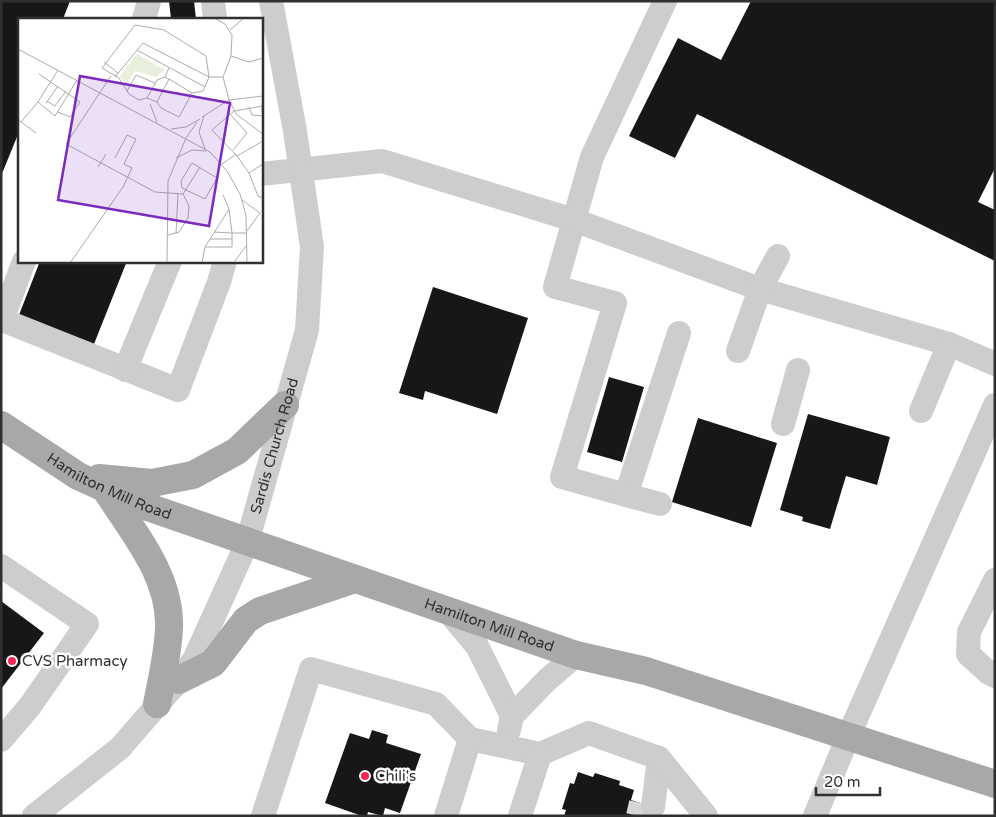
<svg xmlns="http://www.w3.org/2000/svg" width="996" height="817" viewBox="0 0 996 817" font-family="'Varela Round',sans-serif">
<style>
.building{fill:#171717}
.lines{fill:none;stroke-linecap:round;stroke-linejoin:round}
.minor-tunnel{stroke:#d6d6d6;stroke-width:24;stroke-dasharray:24 12;stroke-linecap:butt}
.minor{stroke:#cdcdcd;stroke-width:24}
.major{stroke:#a8a8a8;stroke-width:28}
.poi-dot{fill:#f62454;stroke:#fff;stroke-width:2}
.labels{text-anchor:middle;dominant-baseline:central;stroke-width:5;stroke-linejoin:round;paint-order:stroke}
.street-label{font-size:15px;fill:#303030;stroke:#fff}
.poi-label{font-size:15px;fill:#303030;stroke:#fff;text-anchor:start}
.inset-road{fill:none;stroke:#acacac;stroke-width:1}
.view{fill:#7b2cbf;fill-opacity:0.15;stroke:#7b2cbf;stroke-width:2.5}
.inset-edge{fill:none;stroke:#303030;stroke-width:2.5}
</style>
<rect width="100%" height="100%" fill="#fff"/>
<path class="building" d="M1 1H70L63 19H19V132L1 176Z
M169 1H194L196 19H171Z
M751 1H995V168L978 202 995 210V261L697 114 675 158 629 136 678 38 721 60Z
M40 261H127L94 344 19 315Z
M433 287 528 318 497 414 425 391 423 400 399 393Z
M609 377 644 387 622 462 587 452Z
M808 414 890 437 877 485 846 476 830 529 802 521 803 517 780 510Z
M698 418 777 443 751 527 672 502Z
M1 601 44 633 1 689Z
M372 730 388 735 386 743 421 754 400 813 385 808 383 816 368 812 367 816H362L325 803 350 733 369 739Z
M578 772 593 777 595 773 620 781 619 785 634 790 631 800 661 810 659 816H564L566 810 562 809 570 783 574 784Z"/>
<g class="lines">
<path class="minor-tunnel" d="M638 816 641 803"/>
<g class="minor">
<path d="M213 1 215 19"/>
<path d="M665 1 592 157 555 287 615 303 562 477 626 495 679 333"/>
<path d="M144 19 149 1"/>
<path d="M261 174 382 161 574 220 760 289 949 344 995 364"/>
<path d="M24 261 2 320 178 390 219 282 225 261"/>
<path d="M738 351 760 289 778 256"/>
<path d="M125 370 170 261"/>
<path d="M921 411 949 344"/>
<path d="M783 424 798 370"/>
<path d="M626 495 660 504"/>
<path d="M1 566 87 624 30 706 1 740"/>
<path d="M995 580 969 632 968 654 989 673 995 676"/>
<path d="M447 610 477 646 512 716"/>
<path d="M509 730 512 716 547 680 576 655"/>
<path d="M653 807 659 758"/>
<path id="s1" d="M34 816 120 748 179 680 194 660 247 543 307 330 312 247 295 131 271 1"/>
<path d="M263 816 311 669 436 704 470 739 540 754 589 733 659 758 706 816"/>
<path d="M446 816 470 739"/>
<path d="M520 816 540 754"/>
<path d="M815 816 848 737 995 405"/>
</g>
<g class="major">
<path id="s2" d="M1 425 78 476 142 505 576 655 646 671 995 784"/>
<path d="M99 478 152 483 193 475 237 451 285 405"/>
<path d="M106 490C133 532 171 576 169 628 168 653 162 679 157 704"/>
<path d="M179 680 213 663 246 620 260 611 355 579"/>
</g>
</g>
<g class="poi-dot">
<circle cx="12" cy="661" r="5"/>
<circle cx="365" cy="776" r="5"/>
</g>
<g class="labels">
<g class="street-label">
<text stroke="none"><textPath href="#s1" startOffset="454">Sardis Church Road</textPath></text>
<text stroke="none"><textPath href="#s2" startOffset="125">Hamilton Mill Road</textPath></text>
<text stroke="none"><textPath href="#s2" startOffset="530">Hamilton Mill Road</textPath></text>
</g>
<g class="poi-label">
<text x="22" y="661">CVS Pharmacy</text>
<text x="375" y="776">Chili's</text>
</g>
</g>
<g transform="translate(18 18)">
<rect width="245" height="245" fill="#fff"/>
<path d="M119 36 143 50 145 49 146 53 138 59 117 53 108 67 102 58Z" fill="#e9efdd"/>
<path class="inset-road" d="M196 0 207 6 214 17 213 38 205 59 211 82 218 96 245 116M117 7 146 12 188 38 191 59 187 69 185 73 174 75 161 99 143 90 139 84 129 80 121 82 111 76 101 60 84 50ZM212 12 226 0M0 31 192 134 209 153 222 176 228 197 229 245M119 32 187 69M213 38 231 44 245 40M86 44 100 55M40 52 20 84 37 98 59 62M21 56 62 84 52 99 40 94M93 58 48 126 137 174 165 176 182 149M97 59 125 25 191 59H205M151 61 174 75M109 73 118 57 137 65M129 80 139 62 147 59M29 83 37 88 48 73M139 84 151 61 147 59 151 50M28 85 40 68M132 86 139 104M244 88 245 107M245 88 216 93 194 112 219 138 231 155 240 178 245 180M231 89 234 97 244 98M211 95 229 115 215 132M186 98 181 114 187 131M184 99 211 82 245 78M0 102 3 104 20 84M3 104 18 115M153 111 168 109 182 101M219 138 245 123M158 140 174 132 188 133M174 145 199 160 187 181 164 170 163 163ZM204 146 218 136M80 149 88 136M231 155 245 146M224 182 242 195M229 213 242 195M196 214 214 215 211 191M158 216 160 175M150 217 161 214 170 200 171 188 165 176M192 221H214M187 229 211 191 205 177M217 243 229 227M52 245 105 169 114 150 106 146 118 121 109 117 97 140M149 245 150 163 168 120 179 104M184 245 187 229H214V215H228M191 245H220"/>
<path class="view" d="M62 58 212 85 191 208 40 182Z"/>
<rect width="245" height="245" class="inset-edge"/>
</g>
<rect width="996" height="817" fill="none" stroke="#303030" stroke-width="5"/>
<path d="M816 787v8h64v-8" fill="none" stroke="#303030" stroke-width="2.5"/>
<text x="824" y="787" font-size="15" fill="#303030" stroke="#ffffff" stroke-width="4" paint-order="stroke">20 m</text>
</svg>
